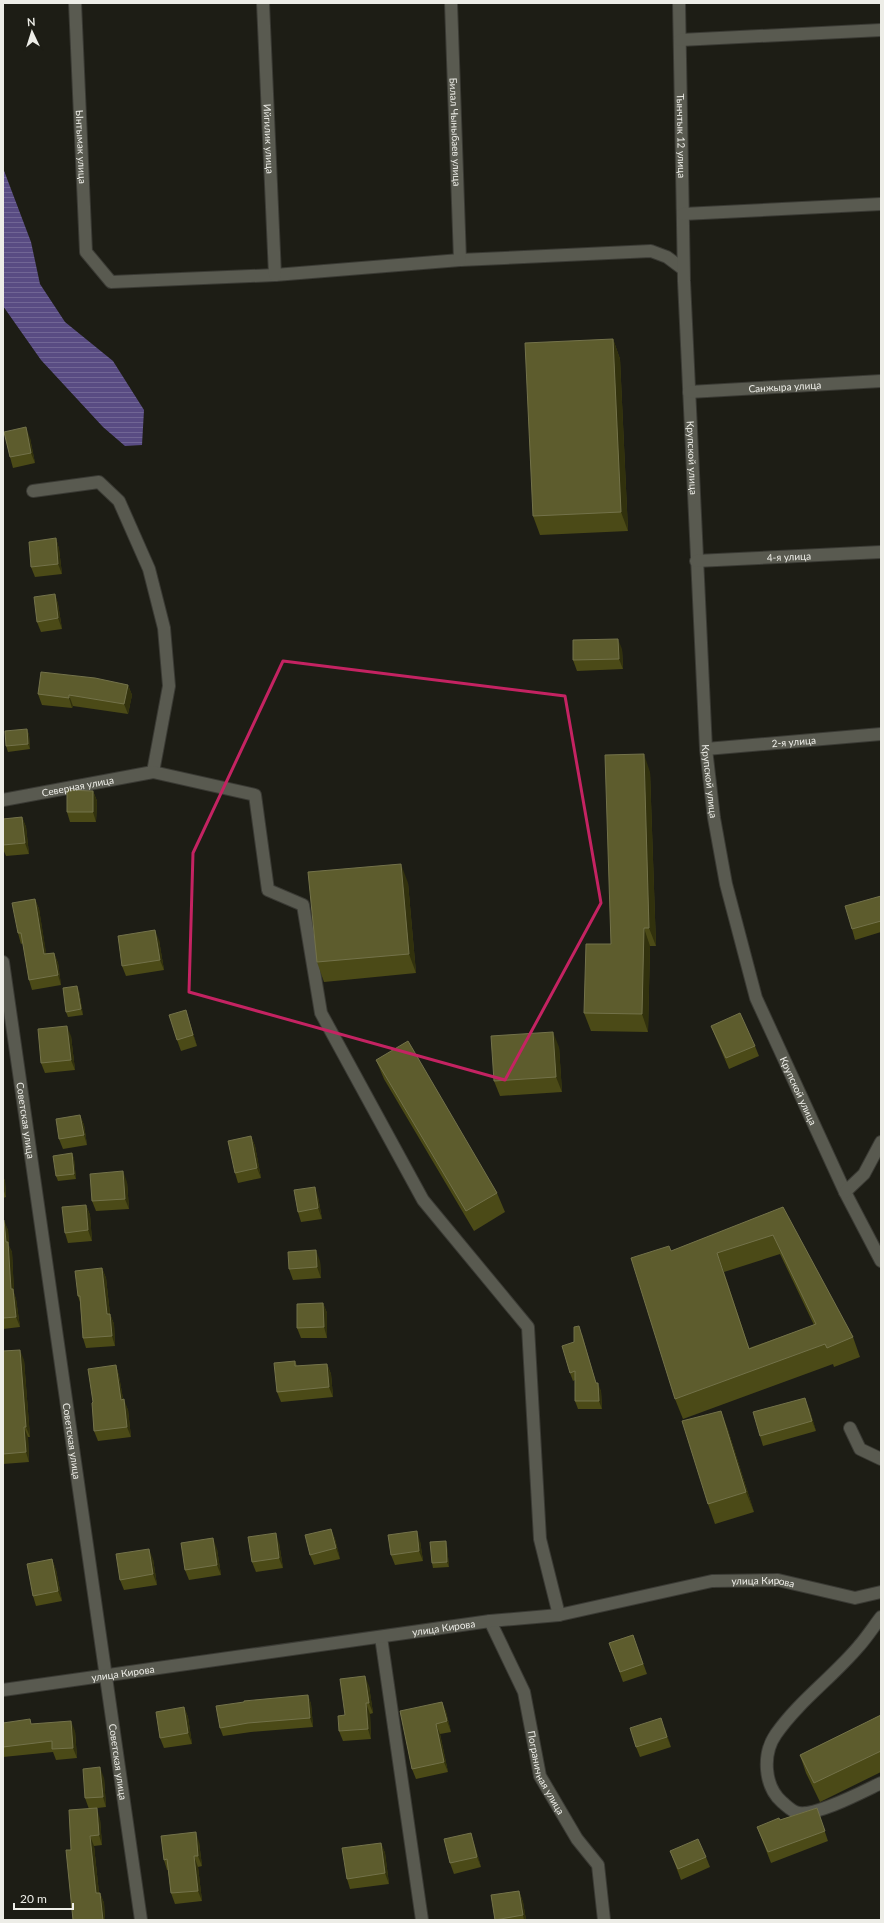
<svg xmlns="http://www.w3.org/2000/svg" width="884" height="1923" viewBox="0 0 884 1923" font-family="Lato,sans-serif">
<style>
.water{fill:url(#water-rules)}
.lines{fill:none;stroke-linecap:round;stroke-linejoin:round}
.lane-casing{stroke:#3a3a34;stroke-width:14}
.street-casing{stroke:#3a3a34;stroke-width:14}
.lane{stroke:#595a50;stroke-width:12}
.street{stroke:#595a50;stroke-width:12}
.wall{fill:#4b4a17;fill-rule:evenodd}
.shaded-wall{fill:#31310d}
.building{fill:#5d5c2d;stroke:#73724a;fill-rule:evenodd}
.marked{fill:none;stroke:#c42362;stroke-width:3;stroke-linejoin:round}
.labels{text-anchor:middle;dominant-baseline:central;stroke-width:4;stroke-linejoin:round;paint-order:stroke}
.street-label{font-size:10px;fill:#edede7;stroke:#1d1d15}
</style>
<defs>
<pattern id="water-rules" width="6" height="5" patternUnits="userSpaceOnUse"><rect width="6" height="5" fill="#594c83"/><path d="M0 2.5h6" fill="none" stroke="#716695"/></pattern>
</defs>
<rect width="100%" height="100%" fill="#1d1d15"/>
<path class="water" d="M3 168 31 242 40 284 65 322 113 361 144 410 142 445 125 446 103 427 41 360 3 306Z"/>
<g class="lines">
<defs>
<path id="lane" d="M850 1428 860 1449 881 1459"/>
<g id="street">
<path id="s1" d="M75 3 86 252 111 282 275 275 460 260 651 251 667 257 683 269"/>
<path id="s2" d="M263 3 275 275"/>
<path id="s3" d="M451 3 460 260"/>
<path id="s4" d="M679 3 684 281 706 749 714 818 726 884 756 998 845 1192 881 1261"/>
<path d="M680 40 881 30"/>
<path d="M683 214 881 204"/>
<path id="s5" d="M689 392 881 381"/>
<path d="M33 491 99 482 119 501 149 569 164 628 169 686 153 772"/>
<path id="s6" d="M696 561 881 552"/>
<path id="s7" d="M706 749 881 734"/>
<path id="s8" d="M3 800 153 772 255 795 268 890 303 905 321 1013 423 1200 528 1327 540 1539 559 1615"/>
<path id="s9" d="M3 962 141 1920"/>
<path d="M845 1192 864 1174 881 1142"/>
<path d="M881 1617C874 1626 867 1637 859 1646 833 1677 799 1701 776 1734 762 1754 764 1786 782 1802 787 1806 792 1812 799 1813 817 1816 864 1791 881 1783"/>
<path id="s10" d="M490 1621 524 1692 540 1776 577 1839 598 1865 604 1920"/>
<path d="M381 1637 422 1920"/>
<path id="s11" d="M3 1690 490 1621 559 1615 712 1581 778 1580 855 1598 881 1592"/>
</g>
</defs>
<use href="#lane" class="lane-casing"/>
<use href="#street" class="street-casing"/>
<use href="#lane" class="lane"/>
<use href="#street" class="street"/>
</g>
<path class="wall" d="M613 339 620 359 628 531 540 535 533 516Z
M30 438 35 463 13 468 10 457Z
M56 538 59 549 62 574 35 577 31 567Z
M55 594 58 604 62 629 41 632 37 622Z
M622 649 623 669 577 671 573 660Z
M128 685 132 695 128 714 73 706 72 708 42 705 38 694Z
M27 729 29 735 30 749 8 752 6 746Z
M650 772 656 946H650L648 1032 591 1031 584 1013 611 944Z
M93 791 97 801 96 822H70L67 812Z
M22 817 26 827 29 854 6 856 3 849V819Z
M408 883 416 973 324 982 317 962Z
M881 896V932L855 940 852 929Z
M35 899 39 909 46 954 54 953 58 963 61 985 32 990 29 980 23 943 21 944 18 933Z
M159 940 164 970 126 976 122 966Z
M79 991 83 1015 68 1017 66 1012Z
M189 1020 197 1046 181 1051 177 1040Z
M711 1026 755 1046 759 1056 729 1069 715 1036Z
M71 1036 75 1070 45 1073 41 1063Z
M559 1047 562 1092 500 1096 494 1081Z
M376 1060 497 1193 505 1212 474 1231 384 1079Z
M80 1115 84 1125 87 1145 63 1149 59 1139Z
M251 1136 255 1146 261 1178 238 1183 235 1173Z
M72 1153 74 1159 76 1179 58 1181 56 1176Z
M3 1176 5 1181 6 1197 3 1198Z
M127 1182 129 1209 96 1211 92 1201Z
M318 1197 322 1219 301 1222 298 1212Z
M86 1205 90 1215 92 1241 68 1243 65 1233Z
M783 1207 853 1337 860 1357 834 1367 833 1364 683 1419 675 1399 671 1251ZM780 1254 814 1325 749 1348 724 1272Z
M3 1220 8 1230 9 1246 12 1252 14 1293 16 1299 20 1327 3 1329Z
M320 1261 321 1278 293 1280 289 1269Z
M102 1268 106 1278 110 1314 114 1324 115 1346 86 1348 83 1338 80 1302 78 1296Z
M323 1303 327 1313V1338H301L297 1328Z
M582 1334 596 1383 601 1391 602 1409H578L575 1401V1380L573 1381 570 1373 574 1342Z
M3 1351 24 1360 30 1437H28L29 1462 3 1464Z
M295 1361 297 1366 327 1364 331 1374 333 1397 281 1402 277 1392Z
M116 1365 119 1376 123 1399 128 1410 131 1437 98 1441 94 1431 93 1402Z
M809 1408 816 1431 763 1446 760 1436Z
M721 1411 728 1430 754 1512 715 1524 708 1504Z
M331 1529 335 1539 340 1559 314 1565 310 1555Z
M420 1541 423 1561 395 1565 391 1555Z
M279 1543 283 1568 256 1572 252 1562Z
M447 1546 449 1567 433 1568 432 1563Z
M217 1549 221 1575 189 1580 185 1570Z
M52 1559 56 1570 62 1601 36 1606 33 1596Z
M153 1559 157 1585 124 1590 120 1580Z
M633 1635 647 1674 623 1682 609 1643Z
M369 1686 373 1713 370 1714 371 1739 343 1741 339 1731 345 1715Z
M308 1695 311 1704 313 1727 251 1732 223 1736 220 1728Z
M442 1702 446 1712 451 1732 440 1734 448 1772 416 1779 412 1769Z
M184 1707 188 1717 192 1744 164 1748 160 1738Z
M881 1715V1772L820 1802 806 1773 800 1755Z
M3 1723 75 1731 77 1758 56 1760 53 1752 3 1757Z
M665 1729 671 1747 640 1757 636 1747Z
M104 1778 106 1807 89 1809 85 1798Z
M817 1808 828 1841 771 1863 757 1827Z
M100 1819 102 1845 94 1846 99 1893H100L104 1903 105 1920H73L71 1850Z
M199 1842 202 1866 198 1867 202 1901 175 1904 171 1893 168 1870H167L164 1860Z
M381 1843 385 1853 389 1884 350 1889 347 1879Z
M474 1843 481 1867 454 1874 450 1863Z
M670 1851 706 1857 710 1867 681 1880Z
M519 1891 523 1902 526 1920H495L491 1895Z"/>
<path class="shaded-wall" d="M613 339 620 359 628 531 621 512Z
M26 427 30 438 35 463 31 453Z
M56 538 59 549 62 574 58 564Z
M55 594 58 604 62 629 58 618Z
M618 639 622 649 623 669 619 659Z
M128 685 132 695 128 714 124 704Z
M69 695 73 706 72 708 69 698Z
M27 729 29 735 30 749 28 744Z
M644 754 650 772 656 946 649 928Z
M93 791 97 801 96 822 93 812Z
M22 817 26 827 29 854 25 843Z
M401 864 408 883 416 973 409 954Z
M35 899 39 909 48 964 44 954Z
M644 928 650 946 648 1032 642 1014Z
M155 930 159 940 164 970 160 960Z
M54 953 58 963 61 985 58 975Z
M77 986 79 991 83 1015 81 1009Z
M186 1010 189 1020 197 1046 193 1035Z
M67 1026 71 1036 75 1070 71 1060Z
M553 1032 559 1047 562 1092 556 1077Z
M80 1115 84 1125 87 1145 84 1135Z
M251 1136 255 1146 261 1178 257 1168Z
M72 1153 74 1159 76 1179 74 1174Z
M123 1171 127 1182 129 1209 125 1199Z
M3 1176 5 1181 6 1197 3 1188Z
M315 1187 318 1197 322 1219 318 1208Z
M86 1205 90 1215 92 1241 88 1230Z
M4 1220 8 1230 9 1246 12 1252 14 1293 16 1299 20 1327 16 1317 11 1289Z
M316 1250 320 1261 321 1278 317 1267Z
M717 1253 724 1272 756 1368 749 1349Z
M102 1268 106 1278 111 1324 107 1314Z
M323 1303 327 1313V1338L324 1327Z
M110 1314 114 1324 115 1346 112 1336Z
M579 1326 598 1390V1383L601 1391 602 1409 599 1401 596 1383Z
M20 1350 24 1360 30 1437 26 1427Z
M327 1364 331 1374 333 1397 329 1387Z
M116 1365 119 1376 125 1410 121 1400Z
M805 1398 809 1408 816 1431 812 1421Z
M124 1399 128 1410 131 1437 127 1427Z
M721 1411 728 1430 754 1512 746 1492Z
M24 1427 28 1437 29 1462 26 1452Z
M331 1529 335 1539 340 1559 336 1548Z
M417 1531 420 1541 423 1561 419 1551Z
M276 1533 279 1543 283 1568 279 1558Z
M213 1538 217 1549 221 1575 217 1565Z
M446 1541 447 1546 449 1567 447 1562Z
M149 1549 153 1559 157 1585 153 1574Z
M52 1559 56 1570 62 1601 58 1591Z
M365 1676 369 1686 373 1713 369 1703Z
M308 1695 311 1704 313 1727 310 1718Z
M442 1702 446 1712 451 1732 447 1721Z
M366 1703 370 1714 371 1739 368 1729Z
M184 1707 188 1717 192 1744 188 1733Z
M661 1718 665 1729 671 1747 667 1737Z
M71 1721 75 1731 77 1758 73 1748Z
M436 1724 440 1734 448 1772 444 1762Z
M100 1767 104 1778 106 1807 103 1797Z
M97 1808 100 1819 102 1845 99 1835Z
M196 1832 199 1842 202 1866 198 1856Z
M471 1833 474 1843 481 1867 477 1857Z
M90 1836 94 1846 100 1903 96 1893Z
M381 1843 385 1853 389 1884 385 1873Z
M194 1856 198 1867 202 1901 198 1891Z
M519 1891 523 1902 526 1920H524L523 1915Z
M100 1893 104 1903 105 1920H103Z"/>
<path class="building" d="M613 339 621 512 533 516 525 343Z
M26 427 31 453 10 457 4 432Z
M56 538 58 564 31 567 29 542Z
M55 594 58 618 37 622 34 597Z
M618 639 619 659 573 660V640Z
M41 672 95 678 128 685 124 704 69 695V698L38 694Z
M27 729 28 744 6 746 5 731Z
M644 754 649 928H644L642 1014 584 1013 586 944H611L605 755Z
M67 790 93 791V812H67Z
M22 817 25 843 3 845V819Z
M401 864 409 954 317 962 308 872Z
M881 896V921L852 929 845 906Z
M35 899 44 954 54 953 58 975 29 980 21 933H18L12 903Z
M155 930 160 960 122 966 118 936Z
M77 986 81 1009 66 1012 63 988Z
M186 1010 193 1035 177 1040 169 1015Z
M740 1013 755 1046 726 1058 711 1026Z
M67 1026 71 1060 41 1063 38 1029Z
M553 1032 556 1077 494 1081 491 1036Z
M408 1041 497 1193 466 1211 376 1060Z
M80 1115 84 1135 59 1139 56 1119Z
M251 1136 257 1168 235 1173 228 1141Z
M72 1153 74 1174 56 1176 53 1156Z
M123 1171 125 1199 92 1201 90 1174Z
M315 1187 318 1208 298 1212 294 1190Z
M86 1205 88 1230 65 1233 62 1207Z
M783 1207 853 1337 827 1348 825 1344 675 1399 631 1258 669 1246 671 1251ZM773 1235 816 1324 749 1349 717 1253Z
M3 1220H4L6 1242H8L11 1289H13L16 1317 3 1318Z
M316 1250 317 1267 289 1269 288 1252Z
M102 1268 107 1314H110L112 1336 83 1338 80 1296H78L75 1271Z
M323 1303 324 1327 297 1328V1304Z
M579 1326 596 1383H598L599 1401H575V1371L570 1373 562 1346 574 1342V1327Z
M20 1350 26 1427H24L26 1452 3 1454V1351Z
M295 1361V1366L327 1364 329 1387 277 1392 274 1363Z
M116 1365 121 1400 124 1399 127 1427 94 1431 92 1403 93 1402 88 1369Z
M805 1398 812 1421 760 1436 753 1412Z
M721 1411 746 1492 708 1504 682 1421Z
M331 1529 336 1548 310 1555 305 1535Z
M417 1531 419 1551 391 1555 388 1535Z
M276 1533 279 1558 252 1562 248 1537Z
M213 1538 217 1565 185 1570 181 1543Z
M446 1541 447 1562 432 1563 430 1542Z
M149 1549 153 1574 120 1580 116 1554Z
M52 1559 58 1591 33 1596 27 1564Z
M633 1635 643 1664 620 1672 609 1643Z
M365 1676 369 1703H366L368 1729 339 1731 338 1716 345 1715 340 1679Z
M308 1695 310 1718 248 1723 220 1728 216 1706 244 1702V1701Z
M442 1702 447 1721 436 1724 444 1762 412 1769 400 1711Z
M184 1707 188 1733 160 1738 156 1712Z
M881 1715V1751L814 1783 800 1755Z
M661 1718 667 1737 636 1747 630 1728Z
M30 1719 31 1724 71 1721 73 1748 52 1749V1741L3 1747V1723Z
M100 1767 103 1797 85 1798 83 1769Z
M97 1808 99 1835 90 1836 96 1893H100L103 1920H73L66 1850H71L69 1810Z
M817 1808 825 1831 768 1852 757 1827 779 1818 780 1820Z
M196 1832 198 1856H194L198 1891 171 1893 167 1859 164 1860 161 1836Z
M471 1833 477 1857 450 1863 444 1839Z
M698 1839 706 1857 678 1869 670 1851Z
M381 1843 385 1873 347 1879 342 1848Z
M519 1891 523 1915 495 1920 491 1895Z"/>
<path class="marked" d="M283 661 565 696 601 903 505 1080 189 992 193 853Z"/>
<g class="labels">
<g class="street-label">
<text stroke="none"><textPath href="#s3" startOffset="129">Билал Чыныбаев улица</textPath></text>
<text stroke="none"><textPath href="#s4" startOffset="133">Тынчтык 12 улица</textPath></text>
<text stroke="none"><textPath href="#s2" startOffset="136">Ийгилик улица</textPath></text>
<text stroke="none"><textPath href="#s1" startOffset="144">Ынтымак улица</textPath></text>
<text stroke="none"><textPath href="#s5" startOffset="96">Санжыра улица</textPath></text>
<text stroke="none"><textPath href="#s4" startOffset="455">Крупской улица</textPath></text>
<text stroke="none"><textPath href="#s6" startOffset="93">4-я улица</textPath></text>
<text stroke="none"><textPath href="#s7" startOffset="88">2-я улица</textPath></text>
<text stroke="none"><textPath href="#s4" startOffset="779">Крупской улица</textPath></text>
<text stroke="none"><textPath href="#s8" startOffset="76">Северная улица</textPath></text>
<text stroke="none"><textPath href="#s4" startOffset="1103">Крупской улица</textPath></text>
<text stroke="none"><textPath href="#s9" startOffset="160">Советская улица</textPath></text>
<text stroke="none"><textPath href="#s9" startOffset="484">Советская улица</textPath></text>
<text stroke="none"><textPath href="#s11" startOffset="769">улица Кирова</textPath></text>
<text stroke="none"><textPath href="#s11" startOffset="445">улица Кирова</textPath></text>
<text stroke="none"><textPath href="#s11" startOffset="121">улица Кирова</textPath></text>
<text stroke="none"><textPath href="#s9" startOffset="808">Советская улица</textPath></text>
<text stroke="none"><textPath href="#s10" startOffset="163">Пограничная улица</textPath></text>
</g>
</g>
<rect width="884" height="1923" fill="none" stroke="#edede7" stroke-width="8"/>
<g transform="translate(32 32) rotate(356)" stroke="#1d1d15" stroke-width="3" paint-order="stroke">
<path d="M0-3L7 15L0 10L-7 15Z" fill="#edede7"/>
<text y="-6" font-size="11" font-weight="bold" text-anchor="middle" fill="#edede7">N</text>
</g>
<path d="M14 1903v6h59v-6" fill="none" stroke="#edede7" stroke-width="2"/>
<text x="20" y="1903" font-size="12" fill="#edede7" stroke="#1d1d15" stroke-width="3" paint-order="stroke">20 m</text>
</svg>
